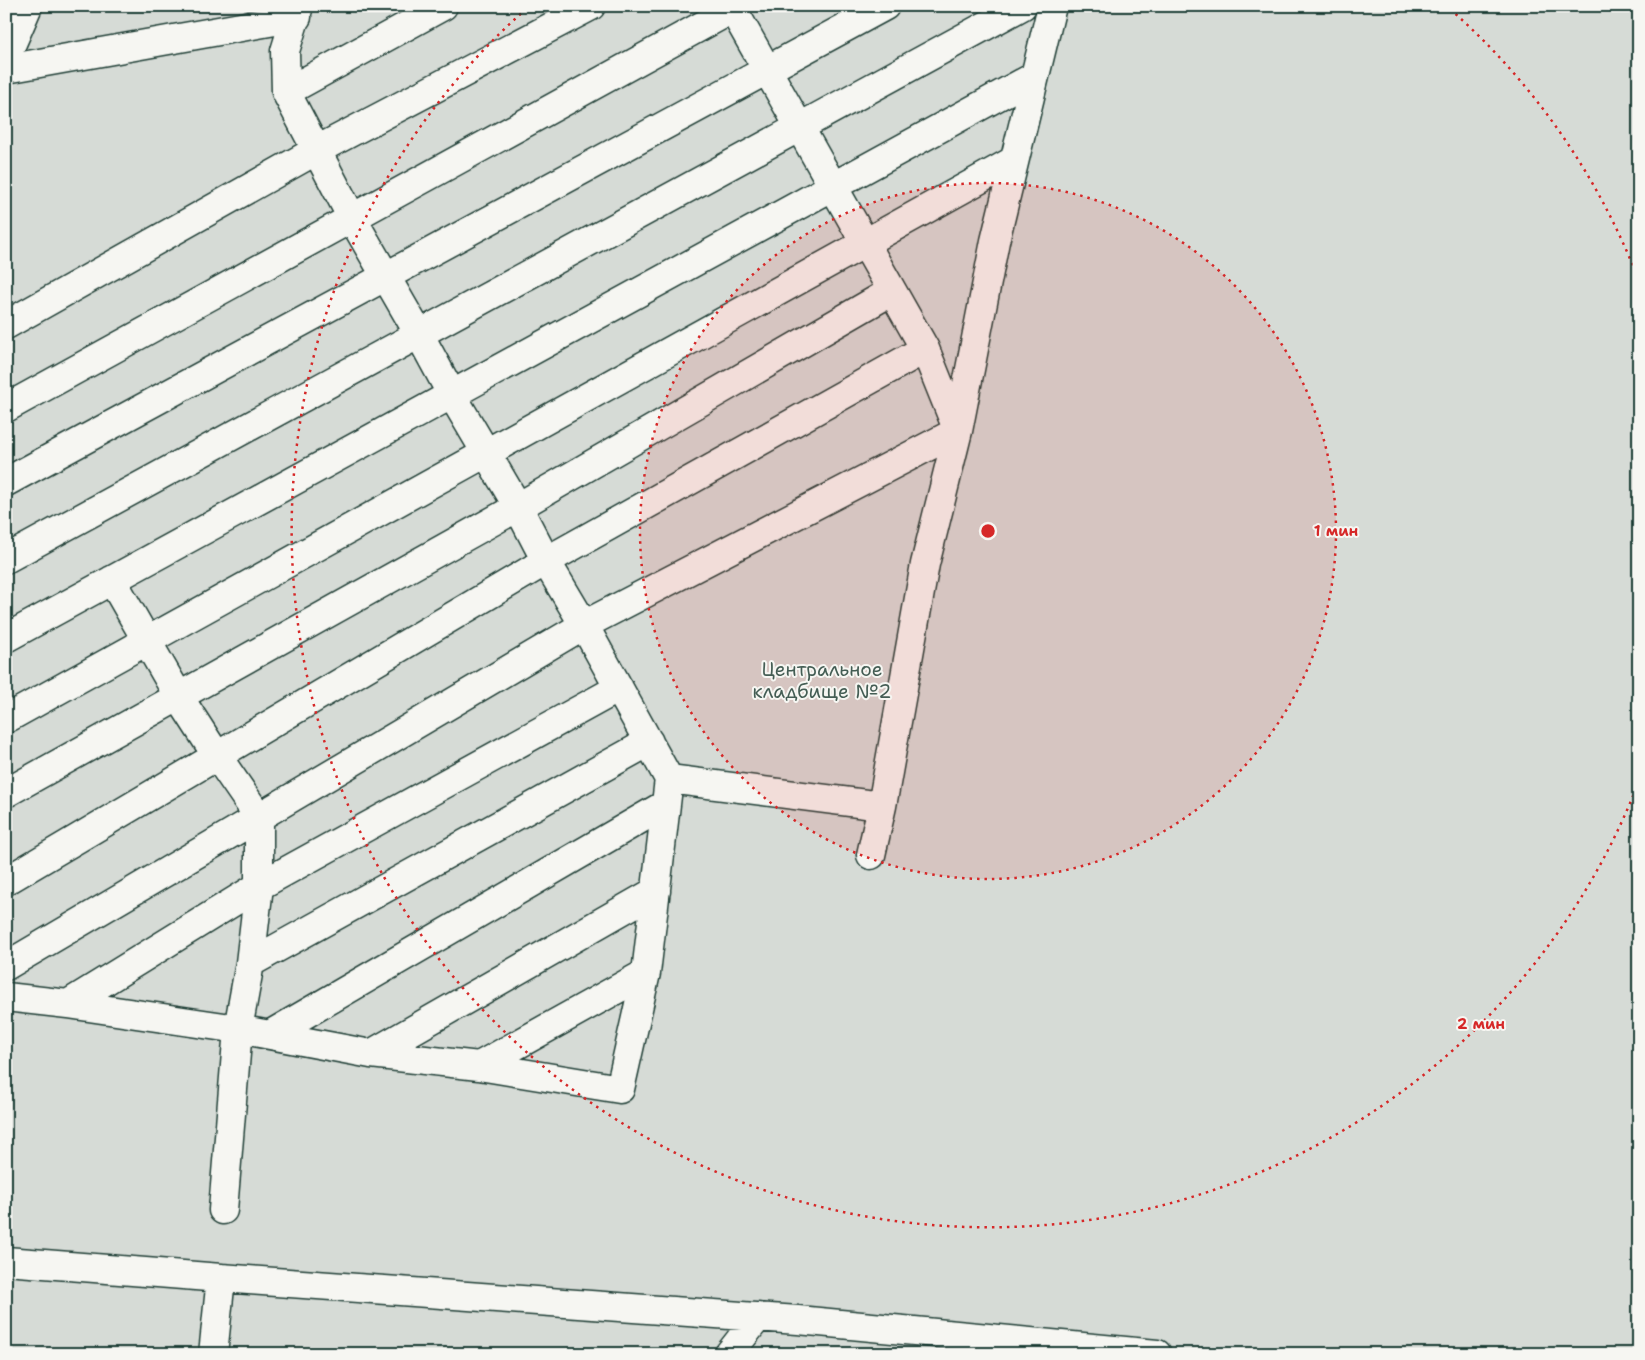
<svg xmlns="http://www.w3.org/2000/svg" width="1645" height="1360" viewBox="0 0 1645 1360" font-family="'Shantell Sans',sans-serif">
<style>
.green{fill:#d6dbd6;stroke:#7a8c85}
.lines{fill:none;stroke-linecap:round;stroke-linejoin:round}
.minor-casing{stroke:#1f3d34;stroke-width:31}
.minor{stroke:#f6f6f2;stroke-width:28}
.ring{fill:none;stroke:#d62828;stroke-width:2.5;stroke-dasharray:2.5 5}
.labels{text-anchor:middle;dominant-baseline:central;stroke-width:4;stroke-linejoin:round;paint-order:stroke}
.park-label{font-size:19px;fill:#445d54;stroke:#f6f6f2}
.centre{fill:#d62828;stroke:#f6f6f2;stroke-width:2.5}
.ring-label{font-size:15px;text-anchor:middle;font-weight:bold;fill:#d62828;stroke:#f6f6f2;stroke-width:4;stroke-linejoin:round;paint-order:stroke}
</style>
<rect width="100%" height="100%" fill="#f6f6f2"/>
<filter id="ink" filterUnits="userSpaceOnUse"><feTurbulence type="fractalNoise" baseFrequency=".02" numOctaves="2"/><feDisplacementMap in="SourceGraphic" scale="10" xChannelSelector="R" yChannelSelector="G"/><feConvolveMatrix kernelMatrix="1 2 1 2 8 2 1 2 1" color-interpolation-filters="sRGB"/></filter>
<g filter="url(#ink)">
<path class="green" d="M6 6H1639V1354H6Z"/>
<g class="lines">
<defs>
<path id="minor" d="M299 6 285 51 286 92 352 218 419 334 452 395 518 507 546 561 584 625 669 779
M6 57 28 6
M6 69 297 17
M286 92 443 6
M6 325 317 150 591 6
M6 408 738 6
M6 482 885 6
M6 559 1022 6
M6 638 1035 76
M6 719 1013 161
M6 793 518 507 892 291
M871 855 882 806 925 564 958 431 995 241 1052 6
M6 881 546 561 925 349
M250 963 649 742
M6 966 259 817 217 756 179 697 112 580
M6 997 68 1004 238 1029 371 1054 479 1066 620 1089 646 973 669 779 882 806
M68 1004 259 886 619 688
M271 1034 666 804
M371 1054 656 891
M479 1066 646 973
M223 1210 238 1029 250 963 259 886V817L584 625 958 431 925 349 731 6
M6 1261 221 1278 798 1320 1157 1354
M213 1354 221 1278
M729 1354 758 1317"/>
</defs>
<use href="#minor" class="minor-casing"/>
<use href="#minor" class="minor"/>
</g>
</g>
<circle cx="988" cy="531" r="348" fill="#d62828" fill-opacity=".12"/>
<g class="ring">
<circle cx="988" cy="531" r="348"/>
<path d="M1639 781A697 697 0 1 1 526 9M1450 9A697 697 0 0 1 1639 281"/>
</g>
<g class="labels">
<g class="park-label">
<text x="822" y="669">Центральное<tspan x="822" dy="22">кладбище №2</tspan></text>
</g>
</g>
<circle cx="988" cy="531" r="8" class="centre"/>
<g class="ring-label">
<text x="1336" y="536">1 мин</text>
<text x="1481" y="1029">2 мин</text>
</g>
<rect width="1645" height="1360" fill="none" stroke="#f6f6f2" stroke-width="25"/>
<rect x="12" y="12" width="1620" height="1335" fill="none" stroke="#1f3d34" stroke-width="2" filter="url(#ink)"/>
</svg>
